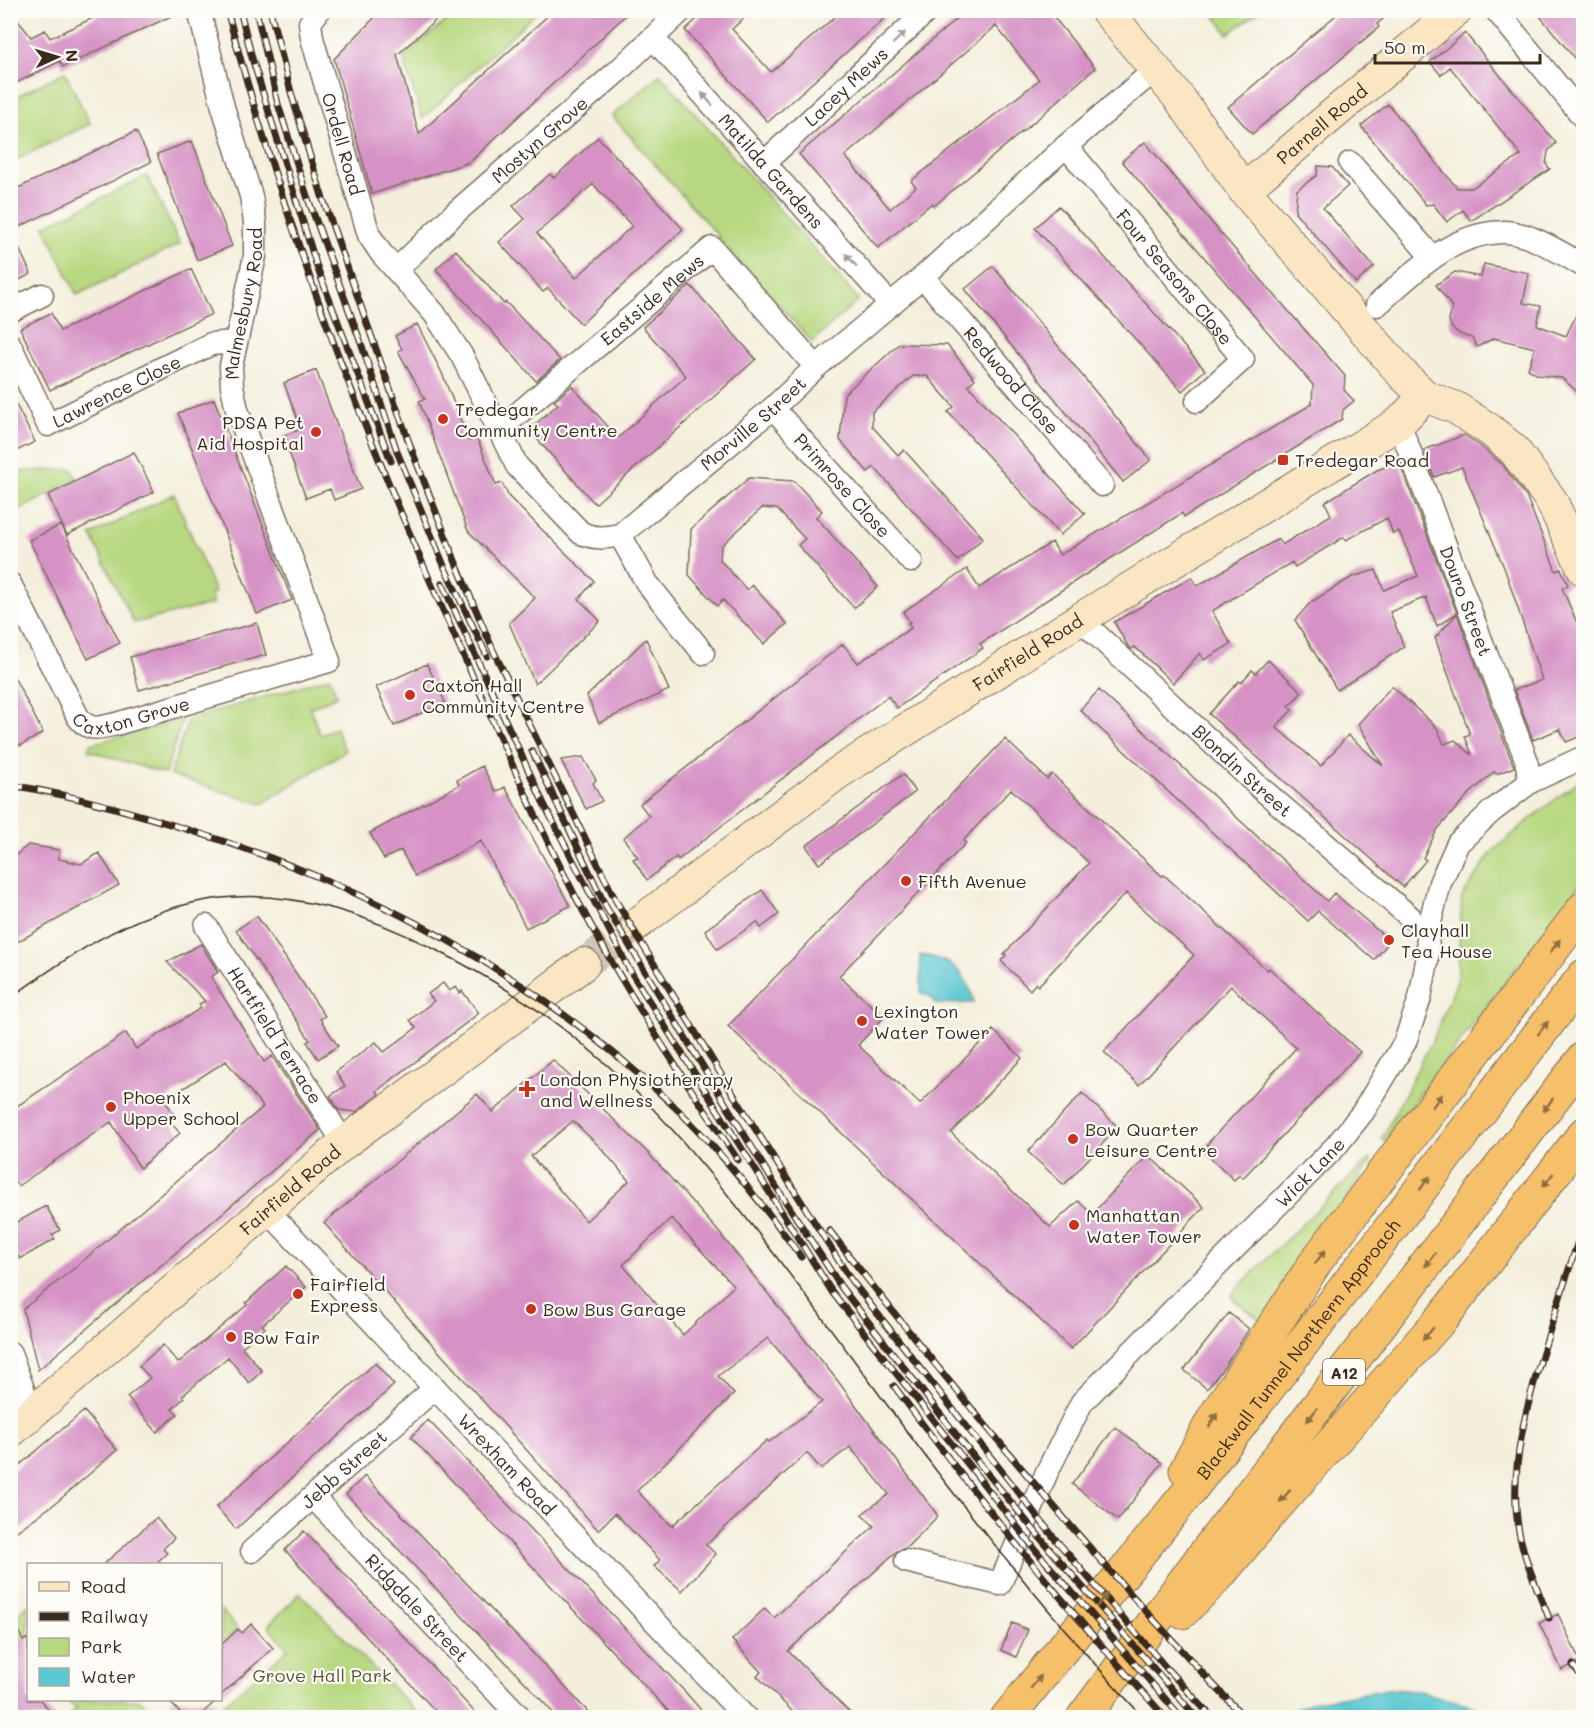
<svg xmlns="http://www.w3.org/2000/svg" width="1594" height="1728" viewBox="0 0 1594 1728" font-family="Mali,sans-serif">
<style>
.green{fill:#b7d880;stroke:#79814f;stroke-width:1.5}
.water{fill:#5bc8d2;stroke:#4b7978;stroke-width:1.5}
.building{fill:#d691c5;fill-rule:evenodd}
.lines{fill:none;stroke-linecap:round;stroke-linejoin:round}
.secondary-tunnel{stroke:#cfc8b6;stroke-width:32;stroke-dasharray:32 16;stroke-linecap:butt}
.street-casing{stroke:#7c6f60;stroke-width:25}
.secondary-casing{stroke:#7c6f60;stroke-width:34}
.highway-casing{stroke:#7c6f60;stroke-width:35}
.street{stroke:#fff;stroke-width:22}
.secondary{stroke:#fbe6c4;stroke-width:32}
.highway{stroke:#f6c06b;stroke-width:33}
.tram{stroke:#3b2a1e;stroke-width:1.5}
.rail-casing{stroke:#3b2a1e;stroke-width:7}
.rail{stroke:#fdfcf7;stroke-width:4.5;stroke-dasharray:14;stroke-linecap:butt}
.oneway{fill:#a79f9a}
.oneway2{fill:#8f6e41}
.poi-dot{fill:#c8321e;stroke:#fdfcf7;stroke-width:2}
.labels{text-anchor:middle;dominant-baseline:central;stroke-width:4.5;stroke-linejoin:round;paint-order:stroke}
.shield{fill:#fdfcf7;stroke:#75695f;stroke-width:1.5}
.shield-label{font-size:16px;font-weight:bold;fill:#3b2a1e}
.street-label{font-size:18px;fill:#3b2a1e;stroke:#fdfcf7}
.poi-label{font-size:18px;fill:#3b2a1e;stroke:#fdfcf7;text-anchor:start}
.park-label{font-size:18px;fill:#5a5636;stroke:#fdfcf7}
</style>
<rect width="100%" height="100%" fill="#fdfcf7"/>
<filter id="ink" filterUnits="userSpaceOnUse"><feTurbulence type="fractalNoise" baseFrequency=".0167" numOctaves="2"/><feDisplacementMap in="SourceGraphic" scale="12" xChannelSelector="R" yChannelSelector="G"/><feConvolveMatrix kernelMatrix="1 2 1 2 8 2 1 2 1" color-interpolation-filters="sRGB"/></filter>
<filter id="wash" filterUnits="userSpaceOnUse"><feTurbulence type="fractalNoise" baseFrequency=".008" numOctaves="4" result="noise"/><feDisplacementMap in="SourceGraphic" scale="24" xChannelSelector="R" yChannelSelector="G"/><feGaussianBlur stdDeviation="1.35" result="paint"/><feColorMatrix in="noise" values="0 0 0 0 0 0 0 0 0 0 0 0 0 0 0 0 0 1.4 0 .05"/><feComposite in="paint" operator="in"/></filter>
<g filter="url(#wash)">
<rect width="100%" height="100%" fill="#f4efdc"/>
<path class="green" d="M458 11H538L422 119 403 57Z
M1211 11H1260L1228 34Z
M65 72 90 124 11 162V99Z
M660 74 859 300 812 342 717 237 718 236 612 116Z
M147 176 180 244 77 295 44 226Z
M72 469 78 480 11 514V472Z
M174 494 215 592 210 594 213 604 134 623 91 535Z
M330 677 337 696 310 708 320 735 336 728 345 751 262 804 170 775 188 720Z
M182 720 165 774 88 750 90 744Z
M1579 781H1583V881L1517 966 1385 1141 1382 1138 1435 1035 1457 981 1462 897 1491 853 1529 820Z
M1369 1159 1371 1161 1264 1323 1232 1298 1233 1292Z
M300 1593 421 1717H209L288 1649 268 1626Z
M28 1604V1638L11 1648V1623L21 1617 19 1613Z
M221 1610 238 1629 225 1641 227 1644 221 1650Z
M67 1700H140L157 1717H67L76 1709Z"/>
<path class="water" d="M920 955C951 958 967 972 974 1003L936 1004 931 997 921 993Z
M1388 1689 1419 1691 1462 1703 1500 1717H1275L1312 1702Z"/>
<g id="blocks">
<path class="building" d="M10 10 31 37 45 30 50 38 110 10H184L63 67 60 61 10 86Z
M382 10H447L397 55 419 134 554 10H631L470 162 372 194 334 59Z
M707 10H753L732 29 771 72 843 10H894L768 122 685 30Z
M967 10H1048L1095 68 1042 115 934 206 932 203 878 248 799 154ZM996 26 1039 80 911 181 916 187 890 209 845 156Z
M1342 10H1394L1377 24 1379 27 1252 134 1228 107Z
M1535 10H1576L1584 20V70Z
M1465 33 1556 143 1548 151 1546 164 1550 169 1471 221 1463 210 1447 222 1433 204 1426 205 1361 126 1388 104 1457 188H1472L1521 155 1450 67 1441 75 1430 62Z
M136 131 151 162 11 231 31 274 10 285V192Z
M598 137 683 229 581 324 548 288 543 292 499 242 525 219 513 206 550 174 554 178ZM593 184 632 226 576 278 537 233Z
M192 141 232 246 197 260 157 154Z
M1145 142 1218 230 1345 376 1344 390 1354 401 1343 410 1342 419 1184 517 1182 513 1080 578 980 644 983 648 897 708 888 696 678 860 676 857 647 880 633 859 638 857 623 838 649 816 640 804 843 644 858 663 911 628 908 623 910 622 903 612 967 569 979 588 1052 542 1060 555 1312 404 1313 385 1122 161Z
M1318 166 1332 167 1348 186 1323 208 1374 267 1356 283 1295 212 1297 190 1317 175Z
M1059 206 1205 370 1182 391 1035 228Z
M456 250 504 304 506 302 560 360 536 381 436 269Z
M1484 264 1529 273 1523 303 1541 306 1537 325 1566 336 1584 299V398L1562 378 1538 375 1528 369 1535 348 1494 338 1477 347 1472 338 1460 334 1452 328 1449 321 1452 307 1436 285 1455 272 1481 277Z
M993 266 1151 460 1123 482 965 289Z
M191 269 212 314 50 390 20 328 51 313 60 331Z
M690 285 756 359 595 504 529 430 558 404 554 401 572 386 618 438 686 376 643 327Z
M417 324 442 373 469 441 477 438 496 485 502 483 509 497 594 581 579 599 600 621 535 684 509 623 535 598 468 531 419 401 425 399 398 351 402 349 395 336Z
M899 344 947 345 975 379 968 385 1085 514 1060 535 948 412 954 407 927 376H913L872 412V426L898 455 904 450 983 538 958 561 874 467 868 472 840 440 844 394Z
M316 370 361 489 334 500 330 489 306 498 283 436 301 429 284 383Z
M10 393 35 442 10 454Z
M214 399 292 600 257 614 178 413Z
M1464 435 1479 445 1502 464 1527 498 1556 571 1561 569 1568 585 1562 588 1584 639V735L1566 742 1560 729 1533 740 1514 690 1542 680 1505 570 1462 467 1434 477 1424 450Z
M134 452 154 492 67 535 48 495Z
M1399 462 1457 613 1437 626 1426 597 1390 612 1404 647 1337 690 1295 620 1311 602 1352 577 1376 570 1384 590 1418 576 1399 531 1393 534 1387 518 1346 540 1344 537 1295 567 1292 562 1212 611 1231 644 1204 660 1200 653 1173 683 1135 647 1131 649 1128 646 1114 622 1192 577 1197 586 1278 539 1282 545 1331 515 1325 502 1377 470Z
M749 478 794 481 822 511 816 517 878 587 854 608 798 545 805 539 777 509 762 508 721 546 720 560 747 590 752 585 787 624 764 644 723 600 717 606 689 575 691 529Z
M61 525 120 643 88 659 29 540Z
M1457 614 1514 767 1497 774 1494 772 1466 797 1437 830 1423 858 1426 860 1403 887 1209 714 1239 681 1241 683 1252 670 1256 673 1268 660 1302 692 1289 706 1292 710 1276 727 1321 766 1348 735 1383 766 1358 724 1392 686 1437 728 1444 744 1455 740 1472 755 1465 736 1470 734 1435 638Z
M257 623 266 655 139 690 130 657Z
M646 639 669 690 599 723 587 696Z
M427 664 445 702 394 726 376 687Z
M10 669 43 733 20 746 10 727Z
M1099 690 1327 901 1334 893 1390 941 1374 960 1318 911 1308 921 1080 710Z
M1005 739 1047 779 1052 774 1162 876 1164 875 1267 970 1269 968 1360 1052 1243 1178 1239 1175 1234 1180 1205 1152 1209 1147 1207 1144 1296 1048 1231 986 1139 1085 1104 1052 1194 955 1126 893 1038 986 1036 983 1030 990 1001 961 1006 955 1004 954 1089 863 1011 789 963 841 966 843 839 976 884 1017 858 1045 920 1104 993 1030 1022 1058 951 1133 1050 1227 1078 1201 1092 1214 1148 1155 1204 1207 1071 1349 728 1026Z
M583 757 596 780 593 783 602 801 586 809 561 760Z
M482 766 496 792 505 787 570 906 526 928 481 841 415 876 401 850 384 859 370 833 459 785 457 780Z
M903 774 915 792 819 864 806 846Z
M28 845 59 850V859L81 864 99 853 119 885 10 946V860Z
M762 890 779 914 761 928 757 922 717 949 705 930Z
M257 916 325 1016 320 1019 338 1046 318 1059 307 1042 310 1040 236 930Z
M201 944 218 972 211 977 264 1062 272 1056 320 1130 38 1370 23 1309 77 1266 263 1107 226 1061 165 1100 176 1118 170 1122 180 1133 140 1168 111 1122 18 1186 10 1175V1111L126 1033 136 1049 201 1008 199 1004 205 1001 167 962Z
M443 983 449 991 456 987 460 993 462 991 479 1013 377 1091 379 1094 356 1112 339 1110 330 1096 345 1086 336 1072 376 1042 384 1052 416 1028 410 1020 434 1001 428 994Z
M553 1060 650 1155 717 1230 837 1380 938 1516 906 1548 897 1551 788 1651 855 1718H799L757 1676 761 1672 732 1640 765 1608 774 1618 874 1526 862 1514 889 1494 850 1447 821 1469 807 1453 706 1545 716 1554 682 1591 654 1566 660 1560 615 1513 598 1530 324 1223 477 1094 493 1112ZM573 1121 603 1150 629 1181 586 1221 531 1156ZM671 1218 734 1286 683 1335 623 1265ZM768 1338 822 1402 769 1442 767 1440 672 1526 637 1491 734 1394 718 1376Z
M1082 1093 1118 1127 1064 1185 1028 1152Z
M46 1206 60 1230 52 1235 55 1239 20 1259 10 1243V1226Z
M286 1266 306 1287 262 1325 265 1328 242 1347 262 1371 249 1383 228 1357 182 1396 184 1398 172 1409 178 1414 157 1432 127 1397 150 1378 139 1366 163 1345 178 1363 247 1305 246 1303Z
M1229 1313 1249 1329 1225 1366 1207 1389 1184 1370Z
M375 1363 394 1385 236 1529 216 1507Z
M84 1411 117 1450 57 1502 10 1536V1473Z
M428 1420 687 1694 708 1718H675L411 1437Z
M1115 1427 1162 1463 1118 1520 1072 1484Z
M365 1476 577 1700 594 1718H558L521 1678 346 1494Z
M156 1518 174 1538 163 1549 167 1553 155 1564H104Z
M304 1531 459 1695 480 1718H442L375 1646 285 1550Z
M10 1614 23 1641 28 1638V1700H40L56 1718H10Z
M1558 1614 1580 1661 1562 1670 1539 1623Z
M1012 1623 1028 1630 1016 1657 1001 1650Z
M251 1624 273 1648 220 1696 221 1645 238 1629 242 1633Z
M168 1700H217L197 1718H185Z"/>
</g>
</g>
<g filter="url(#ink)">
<use href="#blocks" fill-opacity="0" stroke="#7c6f60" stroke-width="1.5"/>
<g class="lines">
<path class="secondary-tunnel" d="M584 964 637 924"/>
<defs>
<g id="street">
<path id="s1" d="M319 10 310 23 312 38 369 235 381 253 434 313 462 356 517 466 581 533C595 539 605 538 620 535L773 408 816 367 923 277 1066 146 1156 69"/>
<path d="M1496 10 1584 118"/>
<path id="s2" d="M653 38 890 304"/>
<path id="s3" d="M1066 146 1243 359 1197 401"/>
<path id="s4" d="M764 163 928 10"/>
<path d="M1350 163 1432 257"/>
<path id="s5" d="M396 270 454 214 619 70 682 10"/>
<path id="s6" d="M923 277 1102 485"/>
<path d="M1377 305C1413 273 1451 233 1503 232 1527 231 1563 254 1584 266"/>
<path d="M10 311 42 295"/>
<path id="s7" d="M10 345 48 425 211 344 235 342"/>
<path id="s8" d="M773 408 911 561"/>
<path id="s9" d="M1399 423 1526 759 1530 782"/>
<path id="s10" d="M499 430 712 248 816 367"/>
<path d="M620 535 647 583 703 653"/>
<path id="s11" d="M10 584 78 717C89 732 99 728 116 724L329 661 237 410 232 386 231 366 255 256V222L251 196 223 107 199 10"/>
<path id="s12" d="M1080 619 1257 785 1410 917"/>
<path id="s13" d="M206 926 344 1143"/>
<path id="s14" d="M268 1211 746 1718"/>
<path d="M10 1353 32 1414"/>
<path id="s15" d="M313 1497 521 1718"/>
<path id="s16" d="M252 1551 435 1388"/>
<path id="s17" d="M906 1561 1000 1584 1047 1472 1082 1402 1336 1146 1363 1112 1405 1042 1420 998 1427 961 1428 930 1440 883 1458 843 1491 812 1530 782 1584 757"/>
</g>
<g id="secondary">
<path d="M1106 10 1180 99 1244 190 1403 375 1425 396 1456 408 1490 430 1514 450 1551 500 1584 570"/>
<path id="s18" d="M1244 190 1456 10"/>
<path id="s19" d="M637 924 838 773 1080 619 1399 423 1425 396"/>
<path id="s20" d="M10 1432 344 1143 584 964"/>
</g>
<g id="highway">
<path d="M1186 1470 1215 1416 1317 1260 1584 908"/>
<path d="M1182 1612 1217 1577 1273 1510 1443 1317 1584 1134"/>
<path id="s21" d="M1007 1718 1190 1490 1584 976"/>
<path d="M1083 1718 1200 1560 1584 1058"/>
</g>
</defs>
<use href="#street" class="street-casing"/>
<use href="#secondary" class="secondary-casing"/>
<use href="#highway" class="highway-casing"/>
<use href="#street" class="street"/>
<use href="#secondary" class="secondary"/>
<use href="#highway" class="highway"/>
<path class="tram" d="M10 998C77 951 137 908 221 898 294 890 368 915 432 948 505 984 572 1030 631 1087 666 1120 696 1157 727 1194 801 1285 867 1380 938 1473 1003 1557 1071 1640 1144 1718"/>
<defs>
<path id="rail" d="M227 10C285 229 366 441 460 648 501 738 539 830 587 918 632 1001 685 1081 738 1160
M240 10 252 58 317 267 391 461
M256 10 278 104 307 196 361 343 398 454 445 568 487 656
M270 10 292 96 322 196 411 448 456 563 493 650 616 901 725 1081 851 1280 1056 1540 1168 1670 1213 1718
M442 583 543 802 629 969 832 1292 1038 1553 1182 1718
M532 751 606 907 775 1185 841 1287 969 1451 1047 1546 1197 1718
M10 785C67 794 122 809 176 826 363 882 539 976 679 1111 725 1156 764 1206 801 1257
M829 1230C960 1399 1097 1563 1245 1718
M894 1386C979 1501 1069 1612 1166 1718
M1549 1618C1538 1590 1525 1562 1519 1532 1507 1468 1529 1397 1548 1336 1559 1298 1572 1261 1584 1223
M1573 1665 1584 1680"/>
</defs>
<use href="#rail" class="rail-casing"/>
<use href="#rail" class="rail"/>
</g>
<defs><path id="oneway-solid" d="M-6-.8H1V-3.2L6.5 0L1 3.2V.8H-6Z" transform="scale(1.5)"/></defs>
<g class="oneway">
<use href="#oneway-solid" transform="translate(899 38) rotate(-43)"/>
<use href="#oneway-solid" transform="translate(707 99) rotate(-131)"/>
<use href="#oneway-solid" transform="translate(851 260) rotate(-132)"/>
</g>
<g class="oneway2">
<use href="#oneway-solid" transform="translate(1555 946) rotate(-53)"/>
<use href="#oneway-solid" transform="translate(1543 1028) rotate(-53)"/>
<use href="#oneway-solid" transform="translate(1437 1101) rotate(-53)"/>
<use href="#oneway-solid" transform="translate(1548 1105) rotate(127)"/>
<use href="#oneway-solid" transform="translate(1548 1180) rotate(128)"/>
<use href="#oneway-solid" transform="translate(1425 1183) rotate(-53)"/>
<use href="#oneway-solid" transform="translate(1320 1257) rotate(-54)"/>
<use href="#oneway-solid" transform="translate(1430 1260) rotate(127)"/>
<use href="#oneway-solid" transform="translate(1428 1334) rotate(131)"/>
<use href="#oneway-solid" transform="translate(1312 1415) rotate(127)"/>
<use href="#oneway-solid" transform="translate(1213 1420) rotate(-61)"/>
<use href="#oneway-solid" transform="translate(1285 1496) rotate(131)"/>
<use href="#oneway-solid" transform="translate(1102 1600) rotate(-51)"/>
<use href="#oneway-solid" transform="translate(1036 1682) rotate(-51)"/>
</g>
</g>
<g class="poi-dot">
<circle cx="443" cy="419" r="6"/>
<circle cx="316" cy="432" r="6"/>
<rect x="1277" y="454" width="12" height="12" rx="3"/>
<circle cx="410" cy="695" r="6"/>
<circle cx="906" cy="881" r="6"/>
<circle cx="1389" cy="940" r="6"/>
<circle cx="862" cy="1021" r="6"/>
<path d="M524 1080h6v6h6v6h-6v6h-6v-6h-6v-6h6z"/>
<circle cx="111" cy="1107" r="6"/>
<circle cx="1073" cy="1139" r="6"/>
<circle cx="1074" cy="1225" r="6"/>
<circle cx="298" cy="1294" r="6"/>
<circle cx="531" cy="1309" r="6"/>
<circle cx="231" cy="1337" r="6"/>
</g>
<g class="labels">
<rect class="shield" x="1323" y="1359" width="42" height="26" rx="4.5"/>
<g class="shield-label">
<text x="1344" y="1372">A12</text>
</g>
<g class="street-label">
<text stroke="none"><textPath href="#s4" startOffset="112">Lacey Mews</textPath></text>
<text stroke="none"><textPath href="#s18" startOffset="102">Parnell Road</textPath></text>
<text stroke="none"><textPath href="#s5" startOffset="194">Mostyn Grove</textPath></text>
<text stroke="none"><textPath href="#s1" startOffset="141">Ordell Road</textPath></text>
<text stroke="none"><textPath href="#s2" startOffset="178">Matilda Gardens</textPath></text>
<text stroke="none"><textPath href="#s3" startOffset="170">Four Seasons Close</textPath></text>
<text stroke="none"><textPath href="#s10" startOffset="201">Eastside Mews</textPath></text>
<text stroke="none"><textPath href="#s11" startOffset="789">Malmesbury Road</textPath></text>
<text stroke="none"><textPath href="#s6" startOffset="136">Redwood Close</textPath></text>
<text stroke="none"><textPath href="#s7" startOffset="165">Lawrence Close</textPath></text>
<text stroke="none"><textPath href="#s1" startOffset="818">Morville Street</textPath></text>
<text stroke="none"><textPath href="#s8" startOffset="104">Primrose Close</textPath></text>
<text stroke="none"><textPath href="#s9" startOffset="190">Douro Street</textPath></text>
<text stroke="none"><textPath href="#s19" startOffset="476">Fairfield Road</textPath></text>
<text stroke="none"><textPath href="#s11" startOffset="207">Caxton Grove</textPath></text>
<text stroke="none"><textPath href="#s12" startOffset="222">Blondin Street</textPath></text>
<text stroke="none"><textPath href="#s13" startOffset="129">Hartfield Terrace</textPath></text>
<text stroke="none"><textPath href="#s17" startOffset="620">Wick Lane</textPath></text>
<text stroke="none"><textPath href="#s20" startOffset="370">Fairfield Road</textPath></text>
<text stroke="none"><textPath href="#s21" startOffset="470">Blackwall Tunnel Northern Approach</textPath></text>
<text stroke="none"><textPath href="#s14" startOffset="348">Wrexham Road</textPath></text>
<text stroke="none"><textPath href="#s16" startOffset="123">Jebb Street</textPath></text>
<text stroke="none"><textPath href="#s15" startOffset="152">Ridgdale Street</textPath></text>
</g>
<g class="poi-label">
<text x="455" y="409">Tredegar<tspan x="455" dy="21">Community Centre</tspan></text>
<text x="304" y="422" text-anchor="end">PDSA Pet<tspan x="304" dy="21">Aid Hospital</tspan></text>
<text x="1295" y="460">Tredegar Road</text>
<text x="422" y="685">Caxton Hall<tspan x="422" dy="21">Community Centre</tspan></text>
<text x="918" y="881">Fifth Avenue</text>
<text x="1401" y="930">Clayhall<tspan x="1401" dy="21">Tea House</tspan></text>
<text x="874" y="1011">Lexington<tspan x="874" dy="21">Water Tower</tspan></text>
<text x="540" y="1079">London Physiotherapy<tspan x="540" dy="21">and Wellness</tspan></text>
<text x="123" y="1097">Phoenix<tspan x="123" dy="21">Upper School</tspan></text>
<text x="1085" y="1129">Bow Quarter<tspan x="1085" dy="21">Leisure Centre</tspan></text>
<text x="1086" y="1215">Manhattan<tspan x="1086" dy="21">Water Tower</tspan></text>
<text x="310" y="1284">Fairfield<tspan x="310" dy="21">Express</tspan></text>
<text x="543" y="1309">Bow Bus Garage</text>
<text x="243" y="1337">Bow Fair</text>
</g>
<g class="park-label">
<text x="322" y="1675">Grove Hall Park</text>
</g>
</g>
<rect width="1594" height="1728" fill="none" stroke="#fdfcf7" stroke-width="36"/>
<rect x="27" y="1563" width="195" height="138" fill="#fdfcf7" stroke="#afa8a0" stroke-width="1.5"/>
<rect x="39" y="1582" width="30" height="9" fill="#fbe6c4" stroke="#afa8a0" stroke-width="1.5"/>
<text x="81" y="1593" font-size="18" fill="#3b2a1e">Road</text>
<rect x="39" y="1612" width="30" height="9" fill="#3b2a1e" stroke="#afa8a0" stroke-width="1.5"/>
<text x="81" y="1623" font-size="18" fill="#3b2a1e">Railway</text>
<rect x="39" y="1638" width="30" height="18" fill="#b7d880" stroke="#afa8a0" stroke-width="1.5"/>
<text x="81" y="1653" font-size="18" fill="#3b2a1e">Park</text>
<rect x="39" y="1668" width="30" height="18" fill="#5bc8d2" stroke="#afa8a0" stroke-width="1.5"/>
<text x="81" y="1683" font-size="18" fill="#3b2a1e">Water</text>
<g transform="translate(57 57) rotate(86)" stroke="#fdfcf7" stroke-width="4.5" paint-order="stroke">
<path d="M0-4.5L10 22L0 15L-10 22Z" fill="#3b2a1e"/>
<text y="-9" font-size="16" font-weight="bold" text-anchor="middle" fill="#3b2a1e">N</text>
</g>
<path d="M1375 54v9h165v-9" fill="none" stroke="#3b2a1e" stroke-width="3"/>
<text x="1384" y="54" font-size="18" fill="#3b2a1e" stroke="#fdfcf7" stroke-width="4.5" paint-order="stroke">50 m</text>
</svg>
